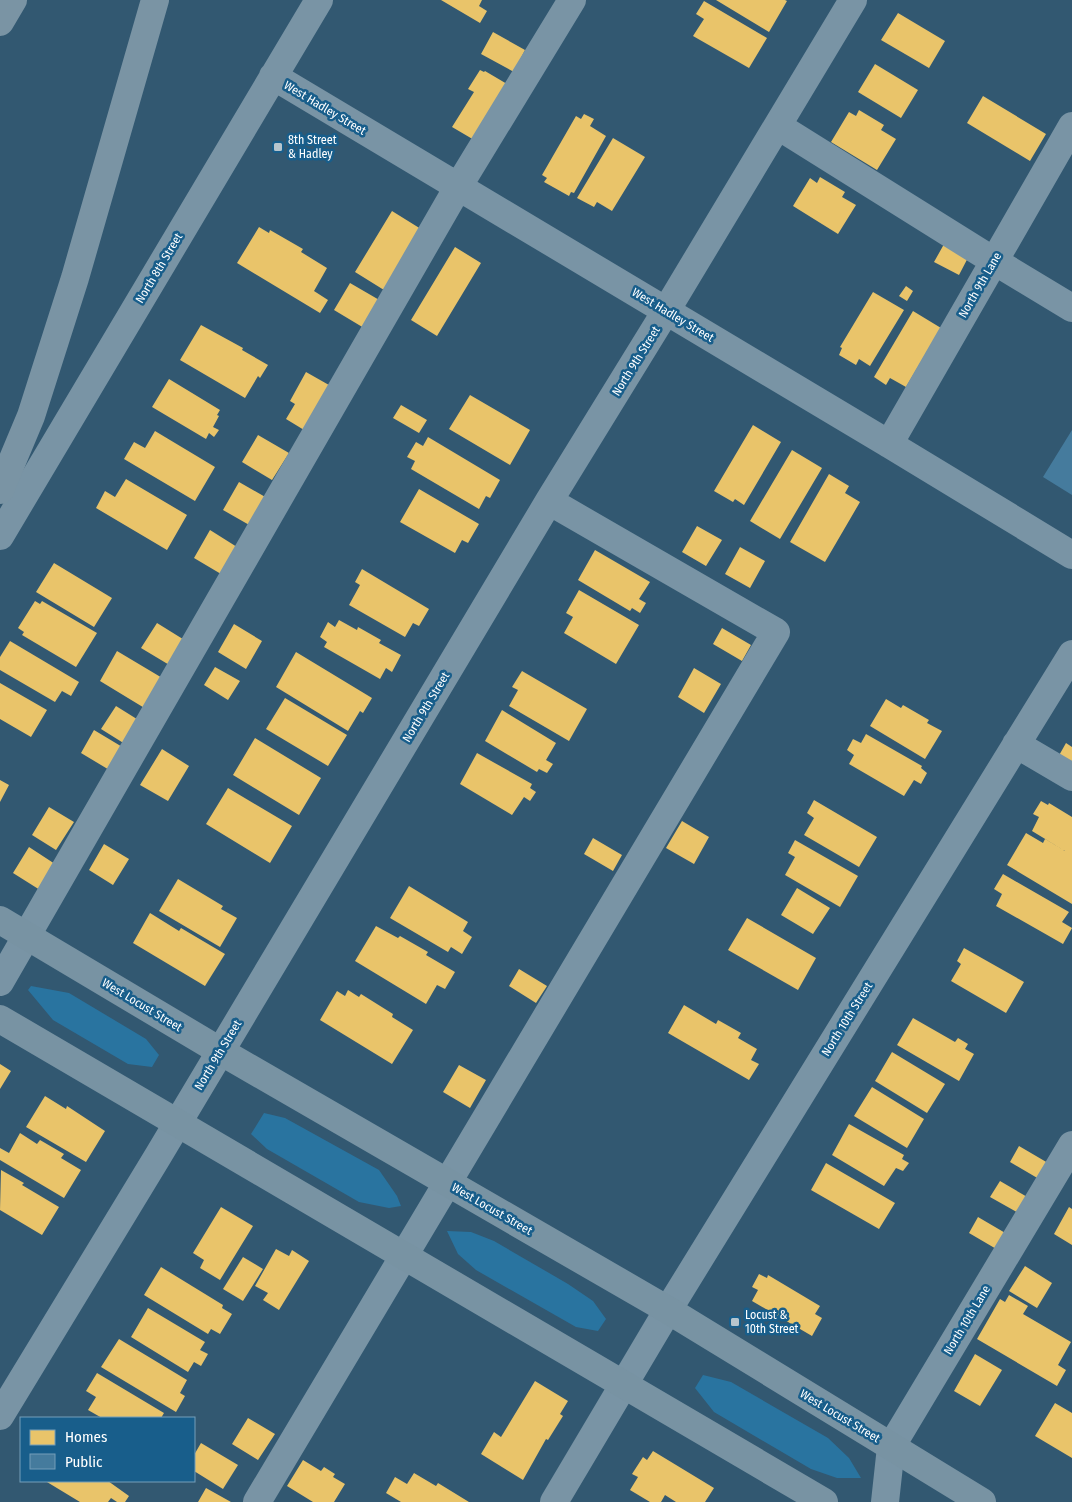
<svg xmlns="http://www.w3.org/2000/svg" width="1072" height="1502" viewBox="0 0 1072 1502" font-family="'Fira Sans Condensed',sans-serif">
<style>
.green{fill:#2974a0}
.homes{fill:#e9c46a}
.public{fill:#457b9d}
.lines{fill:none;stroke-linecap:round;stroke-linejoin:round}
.minor{stroke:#7994a5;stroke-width:28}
.major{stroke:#7893a3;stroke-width:28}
.highway{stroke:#7a94a4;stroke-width:28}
.poi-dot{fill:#b7c5cd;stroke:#185e8b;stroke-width:2}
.labels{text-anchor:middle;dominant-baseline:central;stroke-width:5;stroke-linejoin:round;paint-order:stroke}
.street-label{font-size:12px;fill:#fff;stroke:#185e8b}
.poi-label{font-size:12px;fill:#fff;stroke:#185e8b;text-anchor:start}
</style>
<rect width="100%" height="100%" fill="#325871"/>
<path class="green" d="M31 986 69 993 146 1039 159 1055 152 1067 128 1064 53 1020 28 990Z
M264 1113 285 1118 379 1170 397 1196 401 1206 389 1208 359 1202 267 1149 251 1134Z
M447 1231 471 1232 494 1241 568 1284 593 1301 606 1319 598 1331 576 1327 476 1270 458 1254Z
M703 1375 731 1382 828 1438 849 1458 861 1478H837L811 1469 714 1412 695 1388Z"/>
<path class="homes" d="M441 0H482L479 6 487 11 480 23Z
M716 0H785L787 1 769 32Z
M704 1 767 38 749 68 693 36 704 19 696 14Z
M898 13 945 41 929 68 881 40Z
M493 32 525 50 514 72 481 54Z
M875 64 918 90 901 118 858 92Z
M480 70 484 72 485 71 514 88 481 144 452 127 474 92 468 89Z
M983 96 1046 134 1030 161 967 123Z
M859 110 884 125 881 130 896 139 877 170 831 142 849 112 856 116Z
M584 114 594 119 590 126 606 136 574 193 571 192 569 196 544 182 547 178 542 175 576 116 581 119Z
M613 138 645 157 612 211 597 202 594 207 577 198Z
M820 177 845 192 842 197 856 205 838 234 793 206 810 178 817 183Z
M392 211 429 234 392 295 355 272Z
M259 227 269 233 270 230 303 249 301 252 327 268 314 291 328 300 320 313 237 263Z
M948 237 972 250 959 275 934 262Z
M455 247 481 263 437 336 411 320Z
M350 283 381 301 364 328 334 310Z
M906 286 913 291 907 301 899 296Z
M873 292 904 310 870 366 859 359 856 365 839 355 842 348 840 347Z
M913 311 941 328 906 387 890 378 886 385 874 377Z
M201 325 243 348 242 350 268 365 260 378 258 376 245 398 180 360Z
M306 372 336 389 309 433 286 419 295 404 290 401Z
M169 379 220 410 217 415 219 416 213 427 219 430 214 437 209 433 206 439 152 407Z
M470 395 530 430 510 465 449 429Z
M401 405 427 420 419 433 393 418Z
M753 425 781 442 744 505 735 499 733 502 714 491Z
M155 431 215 467 195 501 124 459 134 442 145 448Z
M258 435 289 453 272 480 242 462Z
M428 437 500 480 490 498 486 496 479 509 411 469 415 461 407 457 416 442 423 446Z
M792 450 822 468 780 539 750 521Z
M829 474 849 486 845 493 860 502 825 562 790 542Z
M126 479 187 515 167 550 96 508 105 491 115 497Z
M239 482 267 498 251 526 223 510Z
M419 489 479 524 468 543 462 540 455 553 400 522Z
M697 526 722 540 706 566 682 552Z
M210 530 237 547 221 574 194 558Z
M740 547 765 561 750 588 725 574Z
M595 550 650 582 639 599 646 603 640 613 632 608 630 611 578 580Z
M54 563 112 598 94 627 36 592Z
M362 569 429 609 419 626 413 623 405 637 349 605 360 585 355 582Z
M579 590 639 625 616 664 564 633 573 617 566 613Z
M35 601 40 604 42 601 97 633 76 667 22 635 24 632 18 628Z
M339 620 357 630 358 627 381 640 379 643 401 655 392 672 386 668 380 679 324 647 327 642 320 637 328 622 335 627Z
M157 623 186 641 171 666 141 648Z
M234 624 262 641 246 669 218 652Z
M722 628 751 645 742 661 713 644Z
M10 641 79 682 71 696 62 691 55 702 0 670V657Z
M117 651 169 682 151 712 100 681Z
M296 652 372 698 363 713 360 711 348 731 276 687Z
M215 667 240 681 228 700 204 685Z
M694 668 721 684 704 713 678 697Z
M522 671 587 709 569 741 509 706 518 690 512 687Z
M0 683 47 710 31 737 0 719Z
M285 698 347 735 328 766 266 729Z
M886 699 901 708 903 705 929 720 927 723 942 731 925 759 870 726Z
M116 706 140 721 125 744 101 729Z
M502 710 556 743 546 760 553 764 547 773 539 769 537 772 485 741Z
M94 730 124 748 111 771 81 753Z
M866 734 922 766 921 768 927 773 921 784 914 780 904 796 849 764 854 755 847 750 853 739 861 743Z
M255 738 321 778 299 815 233 775Z
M1066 743 1072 747V768L1057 759Z
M162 749 189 766 168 801 140 785Z
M477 753 532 784 530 788 536 792 530 801 524 797 512 815 460 784Z
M0 780 9 785 0 802Z
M228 788 292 826 270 863 206 824Z
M814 800 877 837 859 867 804 835 814 818 807 813Z
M1041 801 1048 805 1049 803 1072 817V904L1007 865 1026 833 1043 843 1045 839 1065 851 1032 831 1039 817 1033 814Z
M49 807 74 822 56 850 32 835Z
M682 821 709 837 694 864 666 848Z
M593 838 622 855 613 871 584 854Z
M795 840 858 876 840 907 785 875 795 857 788 853Z
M104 844 129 859 113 885 89 870Z
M29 847 55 864 40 890 13 873Z
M1003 874 1069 912 1062 922 1072 928 1063 944 996 906 1002 894 994 889Z
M178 879 223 906 221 909 237 918 220 947 159 911Z
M409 886 468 922 463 931 472 937 462 954 451 947 448 952 390 918Z
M797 888 830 908 813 934 781 915Z
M150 913 179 931 181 928 225 954 205 986 133 943Z
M747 918 816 958 798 990 728 950Z
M376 926 398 938 400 936 428 952 426 955 455 972 445 989 437 985 426 1004 355 961Z
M964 948 1024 982 1006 1013 951 981 961 964 957 961Z
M519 969 547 986 536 1003 509 986Z
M348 990 359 997 361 994 393 1014 392 1017 413 1030 392 1064 320 1020 337 991 345 996Z
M684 1005 716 1024 718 1020 741 1033 738 1038 757 1049 751 1060 759 1064 749 1080 668 1033Z
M913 1018 955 1042 958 1038 968 1044 965 1049 974 1054 959 1081 897 1045Z
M892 1052 945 1084 927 1113 875 1081Z
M0 1064 11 1071 0 1089Z
M459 1065 486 1080 470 1108 443 1092Z
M872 1087 924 1119 907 1148 854 1116Z
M45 1096 66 1109 67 1106 105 1131 86 1162 26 1127Z
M849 1124 904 1155 902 1159 909 1163 903 1171 896 1168 884 1186 832 1155Z
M20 1133 37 1144 40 1140 64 1154 61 1158 81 1170 64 1198 0 1160V1148L9 1153Z
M1019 1146 1048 1163 1039 1179 1010 1162Z
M826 1163 895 1203 879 1229 811 1190Z
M1 1170 24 1183 22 1185 59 1207 42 1235 0 1210Z
M1000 1181 1029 1198 1020 1214 990 1197Z
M221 1207 253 1226 220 1280 200 1268 204 1260 193 1253Z
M1069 1207 1072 1209V1245L1054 1234Z
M978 1217 1007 1234 998 1250 969 1233Z
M276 1249 289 1256 292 1250 309 1261 279 1310 263 1300 268 1293 255 1286Z
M243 1257 263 1269 243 1301 223 1289Z
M1025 1266 1052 1283 1037 1308 1009 1291Z
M161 1267 223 1305 222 1308 232 1314 220 1334 211 1329 208 1334 144 1295Z
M759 1274 767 1278 768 1275 820 1306 815 1314 822 1318 812 1336 752 1301 758 1290 752 1287Z
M1009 1295 1028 1306 1023 1314 1071 1342 1058 1365 1066 1370 1057 1386 977 1339 1000 1299 1005 1302Z
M148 1308 205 1342 200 1350 208 1354 201 1366 194 1362 188 1372 131 1337Z
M119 1339 187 1380 180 1393 185 1396 176 1412 101 1367Z
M975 1354 1002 1370 980 1406 954 1391Z
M97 1373 164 1413 161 1418H102L88 1410 96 1397 86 1391Z
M535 1381 568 1401 560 1414 563 1416 548 1440 546 1439 523 1480 481 1454 494 1432 501 1437Z
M1055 1403 1072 1413V1458L1035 1436Z
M248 1418 275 1434 258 1460 232 1444Z
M201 1443 238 1465 223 1489 194 1471V1455Z
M653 1451 714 1488 705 1502H676L665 1495 661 1502H650L630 1490 638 1477 632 1474 643 1457 647 1460Z
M303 1460 321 1471 324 1467 335 1474 333 1477 345 1484 334 1502H313L287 1486Z
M414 1473 436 1486 438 1483 469 1502H401L386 1493 395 1477 407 1484Z
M47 1481H108L129 1496 125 1502H117L111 1498 108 1502H80L47 1482Z
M206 1488 231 1502H198Z"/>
<path class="public" d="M1072 430V495L1043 477Z"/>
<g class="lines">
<path class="minor" d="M273 76 889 444 1072 555
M778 126 994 261 1072 308
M889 444 1072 126
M0 536 319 0
M1016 744 1072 777
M0 982 458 187 572 0
M0 1416 158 1156 549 501 666 311 853 0
M257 1502 776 632 549 501
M554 1502 668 1310 1072 654
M885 1502 891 1447 1072 1145"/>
<path class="major" d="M0 920 220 1051 668 1310 982 1502
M0 1019 824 1502"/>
<path class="highway" d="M0 22 13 0
M0 490 31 416 75 278 155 0"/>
</g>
<g class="poi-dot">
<rect x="273" y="142" width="10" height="10" rx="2.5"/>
<rect x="730" y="1317" width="10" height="10" rx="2.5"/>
</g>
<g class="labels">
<g class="street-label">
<text transform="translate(325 108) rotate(31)">West Hadley Street</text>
<text transform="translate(159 268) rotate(-59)">North 8th Street</text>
<text transform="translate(980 285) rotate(-60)">North 9th Lane</text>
<text transform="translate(673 315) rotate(31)">West Hadley Street</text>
<text transform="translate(636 361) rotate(-58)">North 9th Street</text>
<text transform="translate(426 707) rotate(-59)">North 9th Street</text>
<text transform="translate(142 1005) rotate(31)">West Locust Street</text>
<text transform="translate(847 1019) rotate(-58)">North 10th Street</text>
<text transform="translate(218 1055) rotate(-59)">North 9th Street</text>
<text transform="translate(492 1209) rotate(30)">West Locust Street</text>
<text transform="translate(967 1320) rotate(-59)">North 10th Lane</text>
<text transform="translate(840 1416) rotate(31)">West Locust Street</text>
</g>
<g class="poi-label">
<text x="288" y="140">8th Street<tspan x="288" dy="14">&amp; Hadley</tspan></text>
<text x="745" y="1315">Locust &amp;<tspan x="745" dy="14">10th Street</tspan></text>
</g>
</g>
<rect x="20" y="1417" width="175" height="65" fill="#185e8b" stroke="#749eb9"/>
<rect x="30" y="1430" width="25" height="15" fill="#e9c46a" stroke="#749eb9"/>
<text x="65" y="1442" font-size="15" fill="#ffffff">Homes</text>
<rect x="30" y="1454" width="25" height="15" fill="#457b9d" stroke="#749eb9"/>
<text x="65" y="1467" font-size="15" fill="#ffffff">Public</text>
</svg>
